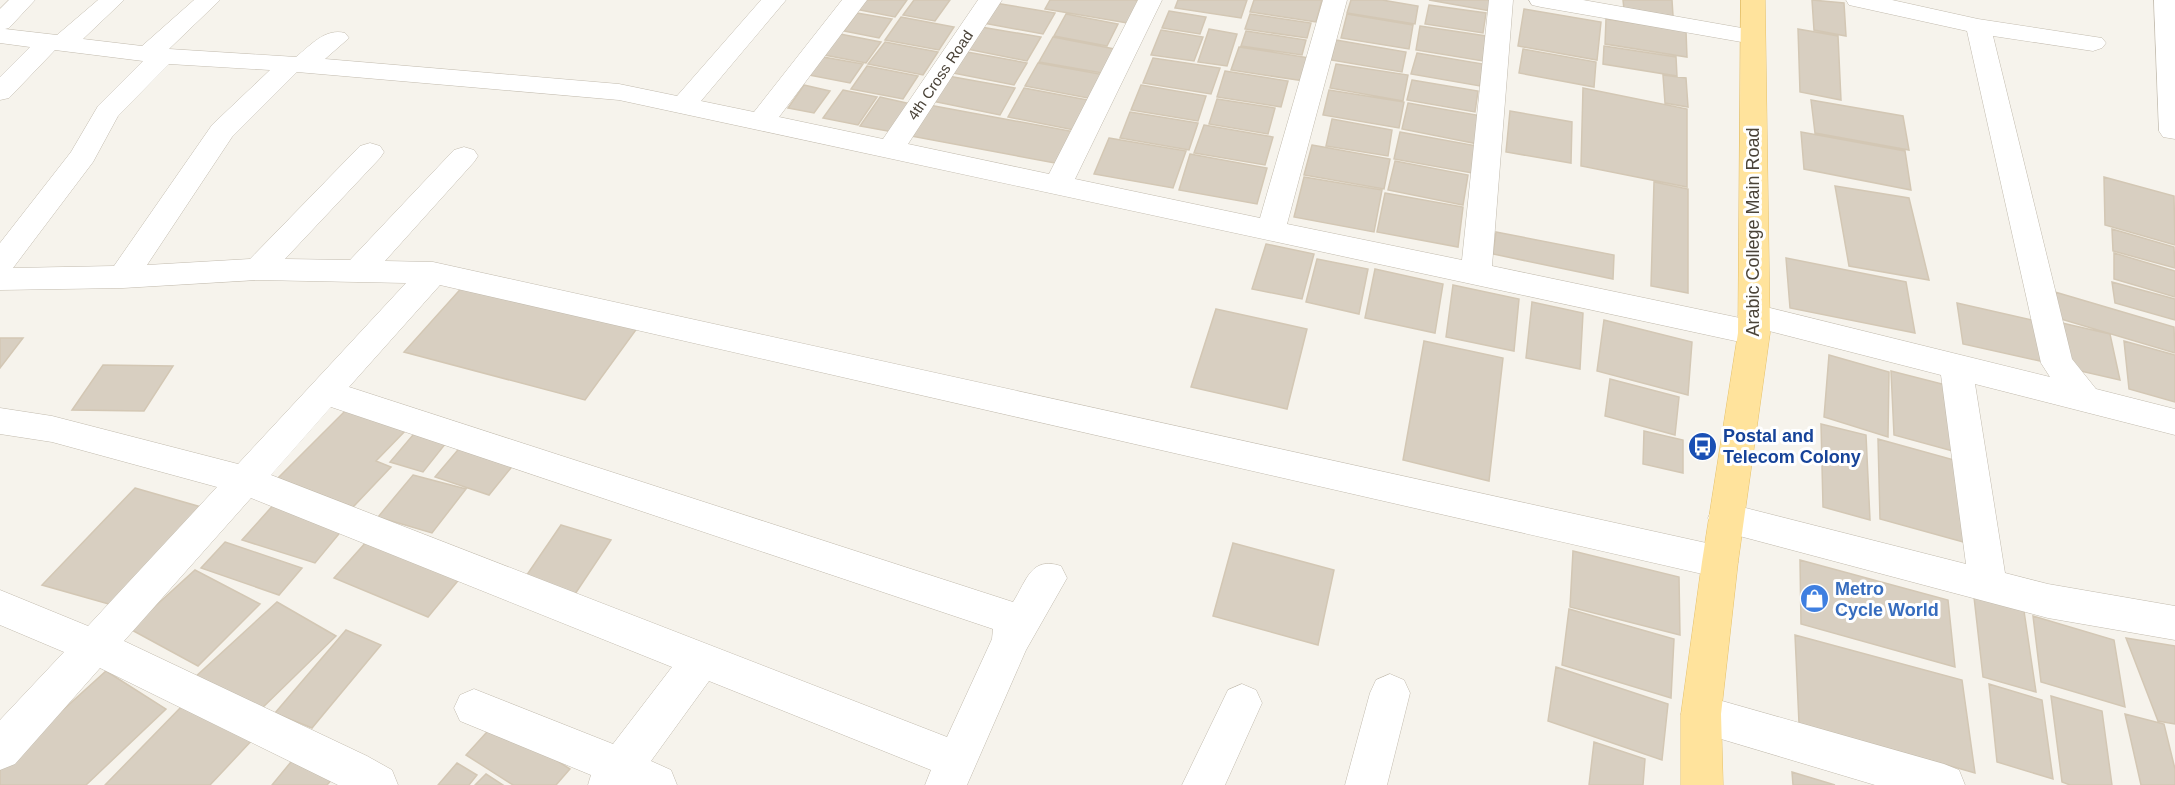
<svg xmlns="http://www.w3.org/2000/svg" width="2175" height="785" viewBox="0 0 2175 785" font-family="Helvetica,sans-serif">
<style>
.building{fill:#d8cfc1;stroke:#d3c7b4;stroke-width:1.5}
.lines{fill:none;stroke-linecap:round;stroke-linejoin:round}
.minor-casing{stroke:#c2bbae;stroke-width:1}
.major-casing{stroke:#e6c16a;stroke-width:1}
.minor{fill:#fff;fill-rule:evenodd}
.major{fill:#ffe39c;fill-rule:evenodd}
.labels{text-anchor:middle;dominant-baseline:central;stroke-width:6;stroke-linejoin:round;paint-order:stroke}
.far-street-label{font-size:15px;fill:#4b4439;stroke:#fff}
.street-label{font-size:18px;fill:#4b4439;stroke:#fff}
.transit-label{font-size:18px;font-weight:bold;fill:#164399;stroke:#fff;text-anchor:start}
.shop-label{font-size:18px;font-weight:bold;fill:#366cbe;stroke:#fff;text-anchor:start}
</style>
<rect width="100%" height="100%" fill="#f6f3ec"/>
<path class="building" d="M862 0H907L895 17 855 9Z
M914 0H950L935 21 903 15Z
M1050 0H1134L1144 2 1133 24 1045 9Z
M1178 0H1247L1241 18 1175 8Z
M1254 0H1322L1316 22 1250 12Z
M1351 0H1382L1418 6 1415 24 1347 13Z
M1429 0H1492L1490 11Z
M1623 0H1672L1673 16 1624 9Z
M1812 0 1844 3 1846 36 1814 30Z
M995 3 1055 13 1043 34 983 23Z
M1429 5 1486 13 1483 33 1425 24Z
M1524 9 1601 22 1597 60 1518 46Z
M1169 11 1206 17 1200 34 1162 28Z
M857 13 892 19 879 38 844 31Z
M1066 14 1118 24 1107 46 1054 36Z
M1250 14 1311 23 1307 38 1245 29Z
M1347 14 1413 25 1409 49 1341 38Z
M901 17 954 27 939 50 885 40Z
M1606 19 1686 31 1687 57 1605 44Z
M1420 26 1486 36 1483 61 1416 50Z
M981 27 1041 37 1027 61 967 49Z
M1209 29 1237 34 1227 66 1198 62Z
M1798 29 1838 36 1841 100 1800 92Z
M1161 30 1203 37 1194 61 1151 55Z
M1246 31 1306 40 1302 55 1241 46Z
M840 34 881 42 866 63 824 55Z
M1053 37 1120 50 1108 74 1039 62Z
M1336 40 1406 52 1402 72 1331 60Z
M885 42 938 52 923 75 868 64Z
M1604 46 1676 57 1677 76 1603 64Z
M1239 47 1310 58 1304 81 1231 70Z
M1523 49 1596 62 1594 87 1519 73Z
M967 52 1027 63 1014 85 953 73Z
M1417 53 1483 64 1480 86 1411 74Z
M823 57 863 64 850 83 809 75Z
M1153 58 1220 68 1211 94 1143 83Z
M1038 63 1105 75 1093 99 1025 86Z
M1336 64 1408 75 1403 101 1330 88Z
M867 66 918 76 903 99 851 89Z
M1225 71 1288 81 1281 107 1217 97Z
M1663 75 1686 78 1688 107 1665 103Z
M948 76 1015 88 1000 115 932 101Z
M1412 80 1478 91 1475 112 1407 100Z
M804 85 830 91 814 113 788 108Z
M1141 85 1206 96 1198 121 1131 110Z
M1024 88 1093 101 1079 131 1008 117Z
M1583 88 1687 109V187L1581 166Z
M843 90 877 97 858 125 823 118Z
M1329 90 1404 102 1399 128 1323 115Z
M880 97 911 104 893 132 860 126Z
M1217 99 1275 108 1268 134 1209 124Z
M1811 100 1903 116 1909 150 1815 133Z
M1408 103 1482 116 1478 144 1402 129Z
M929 105 1075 132 1060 164 911 136Z
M1510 111 1572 122 1571 163 1506 152Z
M1130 112 1198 123 1189 150 1120 138Z
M1332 119 1392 130 1388 156 1326 146Z
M1204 125 1273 137 1265 165 1194 153Z
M1400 132 1477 146 1472 173 1394 159Z
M1801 132 1905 151 1911 190 1804 169Z
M1109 138 1186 151 1173 188 1094 174Z
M1312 145 1390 159 1384 189 1304 175Z
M1190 154 1267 168 1257 204 1179 190Z
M1395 161 1468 175 1463 205 1388 190Z
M1304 177 1382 190 1374 232 1294 217Z
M2104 177 2174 196 2175 245 2105 225Z
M1654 182 1688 189V293L1651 286Z
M1835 186 1909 198 1929 280 1849 266Z
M1385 193 1463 207 1458 247 1377 232Z
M2112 229 2174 247 2175 268 2113 251Z
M1496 232 1614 255 1613 279 1493 254Z
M1266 244 1314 254 1302 299 1252 289Z
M2114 253 2175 271V297L2114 279Z
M1786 258 1906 282 1915 333 1790 308Z
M1317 259 1368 269 1359 314 1306 302Z
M1375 269 1443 284 1435 333 1365 318Z
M2112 282 2175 299V320L2115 303Z
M465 284 638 327 585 400 404 352Z
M1453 285 1519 299 1514 351 1446 337Z
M2055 292 2174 327 2175 353 2054 317Z
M1532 302 1583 313 1580 369 1526 358Z
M1957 303 2041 322 2049 363 1963 344Z
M1216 309 1307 329 1287 409 1191 387Z
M1604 320 1692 342 1688 395 1597 371Z
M2058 322 2110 334 2120 380 2067 368Z
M0 338H23L0 368Z
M1424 341 1503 358 1489 481 1403 460Z
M2124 341 2175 355V402L2129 389Z
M1829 355 1889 372 1888 437 1824 417Z
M103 365 173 366 144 411 72 410Z
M1891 371 1954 387 1960 453 1894 435Z
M1610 379 1679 397 1675 435 1605 416Z
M349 407 408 428 376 461 391 467 353 507 278 478Z
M1821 424 1866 435 1870 520 1823 507Z
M418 429 450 438 423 472 390 462Z
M1644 431 1683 440V473L1643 464Z
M1878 439 1965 463 1974 545 1880 519Z
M462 445 515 463 489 495 435 477Z
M413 475 466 489 432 533 378 517Z
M135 488 208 509 119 607 42 585Z
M276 502 348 523 315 563 242 540Z
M561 525 611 540 575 594 524 579Z
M368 540 461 577 428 617 334 578Z
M225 542 302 568 279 595 201 568Z
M1233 543 1334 570 1318 645 1213 616Z
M1573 551 1679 577 1680 635 1570 607Z
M1800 560 1948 600 1955 667 1801 624Z
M195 570 260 604 198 666 130 629Z
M1974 597 2024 611 2036 692 1983 677Z
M277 602 336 636 251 719 192 680Z
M1569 609 1674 639 1671 698 1562 665Z
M2033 616 2114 640 2125 707 2041 682Z
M346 630 381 645 312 728 275 713Z
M1795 635 1962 680 1975 773 1799 723Z
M2126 638 2175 646V724L2158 721Z
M1556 667 1668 704 1662 760 1548 721Z
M106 671 166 709 86 785H0V767Z
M1989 684 2042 700 2053 779 1997 762Z
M2051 696 2102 711 2112 785H2070L2062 782Z
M187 701 256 736 210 785H105Z
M2125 714 2164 724 2175 769V785H2141Z
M496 722 570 769 556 785H513L466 755Z
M1594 742 1645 759 1643 785H1589Z
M300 751 340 770 327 785H272Z
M457 763 477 775 469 785H438Z
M1792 772 1835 785H1793Z
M486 774 503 785H475Z"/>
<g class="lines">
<defs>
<path id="minor" d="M9 0H35L9 28 5 29 57 35 98 0H124L83 39 142 46 194 0H220L169 49 296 57C311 45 325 28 345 33L349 38 325 59 619 84 677 96 761 0H786L701 101 754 112 842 0H867L779 117 883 139 978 0H1002L908 144 1049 174 1138 0H1162L1075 179 1260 218 1323 0H1347L1287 224 1462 260 1489 0H1513L1492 266 1740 318 1738 316 1743 308 1754 304 2050 377 2041 363 1967 31 1849 5 1846 0H1892L1978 19 2102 38 2106 43 2102 48 2093 51 1993 36 2072 359 2096 389 2175 409V435L1975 384 2005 573 2048 584 2175 606V640L2048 618 1713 529 1708 518 1713 507 1726 503 1966 564 1941 375 1769 331 1765 341 1754 345 619 100 297 72 232 137 147 265 250 259 360 146 370 143 380 146 384 152 380 158 285 259 350 260 454 150 464 147 474 150 478 156 474 162 385 261 433 262 1720 546 1733 551 1738 562 1733 573 1720 578 440 285 349 387 1013 602C1027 580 1031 556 1061 566L1067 578 1026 650 967 785H925L931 770 709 681 651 761 671 770 677 785H588L591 775 460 721 454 708 460 695 474 689 613 744 672 667 251 498 124 641 367 756 392 770 398 785H338L100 668 15 764 0 770V720L64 652 0 625V590L88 626 217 487 52 442 0 434V408L52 416 238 464 406 283 258 280 123 288 0 290V243L71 152 98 106 143 61 55 50 9 98 0 100V77L30 47 0 43V9ZM169 64 270 70 212 125 114 266 13 268 93 162 118 116ZM331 407 993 629 992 639 947 737 271 475Z
M1529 0H1583L1753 30 1762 32 1765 37 1762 42 1753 44 1541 7 1532 5Z
M2154 0H2175V139L2163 137 2159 131Z
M1390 674 1404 680 1410 693 1387 785H1345L1370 693 1376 680Z
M1242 684 1256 690 1262 703 1225 785H1182L1228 690Z
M1701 695 1944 764 1959 770 1965 785H1875L1701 733 1687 727 1681 714 1687 701Z"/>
<path id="major" d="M1741 0H1765L1770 333 1738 562 1721 714 1723 785H1681V714L1702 562 1738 333Z"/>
</defs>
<use href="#minor" class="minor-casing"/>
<use href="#major" class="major-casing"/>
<use href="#minor" class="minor"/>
<use href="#major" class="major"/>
</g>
<defs>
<symbol id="bus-disc" viewBox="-11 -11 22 22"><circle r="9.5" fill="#1a4fb4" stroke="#fff"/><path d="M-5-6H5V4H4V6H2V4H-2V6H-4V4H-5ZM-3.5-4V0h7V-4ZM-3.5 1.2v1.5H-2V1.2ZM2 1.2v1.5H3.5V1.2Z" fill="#fff"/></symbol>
<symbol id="shop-disc" viewBox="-11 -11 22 22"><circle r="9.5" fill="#3f7fe0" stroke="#fff"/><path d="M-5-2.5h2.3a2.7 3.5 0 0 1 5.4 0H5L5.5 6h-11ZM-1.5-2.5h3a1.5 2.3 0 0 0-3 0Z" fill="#fff"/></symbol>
</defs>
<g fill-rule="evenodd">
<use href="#bus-disc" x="1686" y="430" width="33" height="33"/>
<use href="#shop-disc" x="1798" y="582" width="33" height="33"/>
</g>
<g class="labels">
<g class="far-street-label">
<text transform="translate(940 75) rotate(-56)">4th Cross Road</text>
</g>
<g class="street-label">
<text transform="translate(1753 232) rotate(-90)">Arabic College Main Road</text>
</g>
<g class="transit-label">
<text x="1723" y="436">Postal and<tspan x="1723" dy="21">Telecom Colony</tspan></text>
</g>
<g class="shop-label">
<text x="1835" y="589">Metro<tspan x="1835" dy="21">Cycle World</tspan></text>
</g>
</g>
</svg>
